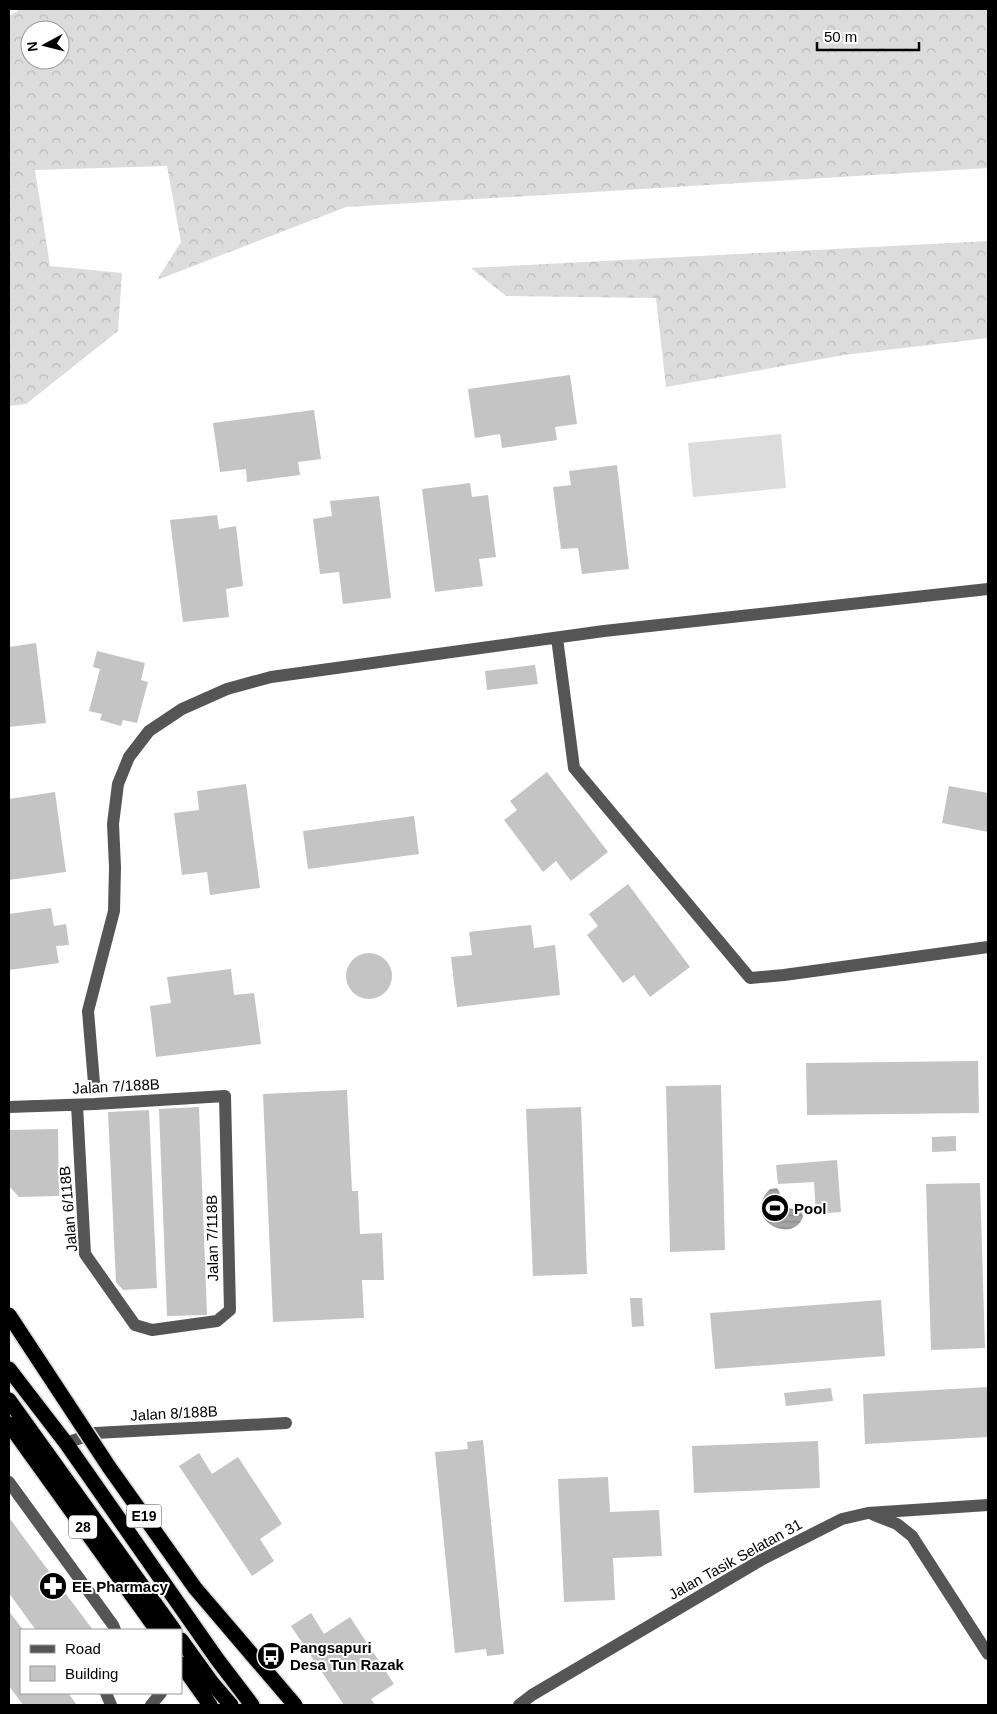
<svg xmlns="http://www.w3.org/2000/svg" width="997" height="1714" viewBox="0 0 997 1714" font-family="Arial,sans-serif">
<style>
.grass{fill:#dcdcdc}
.forest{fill:url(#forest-crowns);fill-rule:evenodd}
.water{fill:url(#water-rules)}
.building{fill:#c4c4c4}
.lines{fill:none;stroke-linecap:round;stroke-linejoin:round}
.highway-casing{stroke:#dbdbdb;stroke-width:18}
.minor{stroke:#555;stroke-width:12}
.highway{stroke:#000;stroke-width:15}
.highway-bridge-casing{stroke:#dbdbdb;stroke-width:18;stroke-linecap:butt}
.highway-bridge{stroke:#000;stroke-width:15}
.labels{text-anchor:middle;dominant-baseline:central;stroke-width:4;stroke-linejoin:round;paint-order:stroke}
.shield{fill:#fff;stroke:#4c4c4c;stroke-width:1}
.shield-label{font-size:14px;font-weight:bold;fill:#000}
.street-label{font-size:15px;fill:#000;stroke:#fff}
.poi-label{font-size:15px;font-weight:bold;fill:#000;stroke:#fff;text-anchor:start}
</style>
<defs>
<pattern id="forest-crowns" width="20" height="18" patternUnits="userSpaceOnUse" patternTransform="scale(1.25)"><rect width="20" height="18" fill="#dcdcdc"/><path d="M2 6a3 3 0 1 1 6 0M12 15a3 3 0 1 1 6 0" fill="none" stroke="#bbb"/></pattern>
<pattern id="water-rules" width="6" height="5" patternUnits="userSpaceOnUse" patternTransform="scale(1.25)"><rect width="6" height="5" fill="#a3a3a3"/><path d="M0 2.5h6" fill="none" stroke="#8b8b8b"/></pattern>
</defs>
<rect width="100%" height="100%" fill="#fff"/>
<path class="grass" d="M781 434 786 488 693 497 688 443Z"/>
<path class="forest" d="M21 9H988V168L346 207 157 280 181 242 167 166 35 170 50 266 122 273 118 331 26 404 9 406V16ZM30 30H60V60H30Z
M988 241V338L844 355 666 387 656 298 506 296 471 268Z"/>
<path class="water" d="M777 1188C781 1193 780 1198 783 1203 786 1209 796 1209 802 1212L803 1217C792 1246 740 1219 770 1189Z"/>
<path class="building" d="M570 375 577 424 555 427 557 440 502 448 500 434 475 438 468 389Z
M314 410 321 459 298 462 300 475 247 482 246 469 220 472 213 423Z
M617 465 629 569 582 574 578 548 561 549 553 487 571 485 569 471Z
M470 483 472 497 488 495 496 557 479 559 483 586 435 592 422 489Z
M379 496 391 598 343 604 339 572 320 574 313 519 332 516 330 501Z
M217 515 219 529 236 526 243 586 226 589 229 617 183 622 170 520Z
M36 643 46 723 9 727V647Z
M97 651 145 663 141 680 148 682 137 723 123 720 121 726 100 720 102 714 89 711 100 669 93 667Z
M535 665 538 684 487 690 485 671Z
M547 772 608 852 571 881 556 861 543 872 504 820 517 810 510 801Z
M246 784 260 888 210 895 207 872 182 875 174 813 199 810 197 791Z
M949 786 988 793V832L942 823Z
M55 792 66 872 9 880V799Z
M414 816 419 854 308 869 303 831Z
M628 884 690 967 650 997 634 975 623 983 587 935 598 926 589 914Z
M51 908 54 926 66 924 69 945 56 946 59 963 9 970V914Z
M531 925 534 948 555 945 560 995 457 1007 451 957 472 955 469 932Z
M346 976a23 23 0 1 1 46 0a23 23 0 1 1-46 0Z
M231 969 234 995 254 993 261 1044 156 1057 150 1006 171 1003 167 977Z
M978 1061 979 1113 807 1115 806 1063Z
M721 1085 725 1250 670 1252 666 1086Z
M347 1090 352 1191H358L360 1234 382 1233 384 1280H362L364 1318 273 1322 263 1094Z
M199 1107 207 1315 167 1316 159 1109Z
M581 1107 587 1274 533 1276 526 1109Z
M149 1110 157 1288 123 1290 116 1282 108 1112Z
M58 1129 59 1196 19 1197 9 1186V1130Z
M956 1136V1151L932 1152V1137Z
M837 1160 841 1212 816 1214 814 1182 778 1184 776 1165Z
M980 1183 985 1348 931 1350 926 1184Z
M630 1298H642L644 1326 632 1327Z
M881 1300 885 1356 715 1369 710 1313Z
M988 1387V1437L865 1444 863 1394Z
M831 1388 833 1401 786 1406 784 1393Z
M483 1440 504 1654 487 1656 486 1649 455 1653 435 1452 468 1449 467 1442Z
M818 1441 820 1488 694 1493 692 1446Z
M199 1453 212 1474 238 1457 282 1524 260 1539 274 1561 252 1576 179 1466Z
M608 1477 610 1512 659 1510 662 1556 613 1558 615 1600 564 1602 558 1479Z
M9 1517 24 1538 93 1630H36L32 1625 9 1593Z
M9 1611 23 1630H21V1693H68L77 1705H23L9 1686Z
M311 1613 324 1634 350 1617 394 1684 371 1699 375 1705H344L291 1626Z"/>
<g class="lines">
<defs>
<path id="highway" d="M9 1369 66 1443 217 1659 252 1705
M9 1400 174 1630
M9 1424 157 1630
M181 1640 212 1683 231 1705
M181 1664 210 1705"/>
</defs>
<use href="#highway" class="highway-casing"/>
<path class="minor" d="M557 638 574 768 750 978 784 975 988 947
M94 1083 88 1011 114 911 115 867 113 824 118 784 129 757 149 731 182 709 227 689 271 677 604 631 988 589
M9 1107 95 1104 225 1096 230 1310 217 1321 152 1330 135 1325 85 1254 77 1105
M66 1443 95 1433 286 1423
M9 1482 113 1625 115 1630
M874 1515 897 1524 912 1536 988 1654
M106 1693 111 1705
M151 1705 161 1693
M519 1705 532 1695 761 1560 842 1519 868 1513 988 1505"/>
<use href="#highway" class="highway"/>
<defs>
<path id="highway-bridge" d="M9 1315 109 1467 195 1588 295 1705"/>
</defs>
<use href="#highway-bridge" class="highway-bridge-casing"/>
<use href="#highway-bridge" class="highway-bridge"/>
</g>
<defs>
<symbol id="stadium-disc" viewBox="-11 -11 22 22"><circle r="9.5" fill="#000" stroke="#fff"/><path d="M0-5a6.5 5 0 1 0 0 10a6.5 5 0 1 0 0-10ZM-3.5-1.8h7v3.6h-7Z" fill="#fff"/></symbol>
<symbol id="pharmacy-disc" viewBox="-11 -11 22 22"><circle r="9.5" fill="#000" stroke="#fff"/><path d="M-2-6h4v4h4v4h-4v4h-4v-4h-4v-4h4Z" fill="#fff"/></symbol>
<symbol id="bus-disc" viewBox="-11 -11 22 22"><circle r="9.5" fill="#000" stroke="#fff"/><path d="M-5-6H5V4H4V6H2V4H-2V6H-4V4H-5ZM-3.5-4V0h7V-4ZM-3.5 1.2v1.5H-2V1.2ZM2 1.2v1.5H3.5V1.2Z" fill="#fff"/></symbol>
</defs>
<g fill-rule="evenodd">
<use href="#stadium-disc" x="759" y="1192" width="32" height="32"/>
<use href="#pharmacy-disc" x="37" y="1570" width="32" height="32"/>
<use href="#bus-disc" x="255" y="1640" width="32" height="32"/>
</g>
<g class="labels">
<g class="shield">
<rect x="126.5" y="1504.5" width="35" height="23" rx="4"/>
<rect x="69" y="1515.5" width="28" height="23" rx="4"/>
</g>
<g class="shield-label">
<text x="144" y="1516">E19</text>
<text x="83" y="1527">28</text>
</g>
<g class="street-label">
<text transform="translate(116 1086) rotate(-3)">Jalan 7/188B</text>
<text transform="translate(68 1209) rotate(-95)">Jalan 6/118B</text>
<text transform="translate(212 1238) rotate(-91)">Jalan 7/118B</text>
<text transform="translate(174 1413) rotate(-3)">Jalan 8/188B</text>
<text transform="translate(735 1559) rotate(-29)">Jalan Tasik Selatan 31</text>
</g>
<g class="poi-label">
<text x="794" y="1208">Pool</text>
<text x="72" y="1586">EE Pharmacy</text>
<text x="290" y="1647">Pangsapuri<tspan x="290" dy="17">Desa Tun Razak</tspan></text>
</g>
</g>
<rect width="997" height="1714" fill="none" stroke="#000000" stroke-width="20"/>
<rect x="20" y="1629" width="162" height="65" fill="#ffffff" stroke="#999999"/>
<rect x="30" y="1645" width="25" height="8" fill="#555555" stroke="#999999"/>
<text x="65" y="1654" font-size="15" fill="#000000">Road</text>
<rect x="30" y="1666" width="25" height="15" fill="#c4c4c4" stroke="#999999"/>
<text x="65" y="1679" font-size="15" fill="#000000">Building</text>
<g transform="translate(45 45) rotate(263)"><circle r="24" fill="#ffffff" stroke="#999999"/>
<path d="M0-4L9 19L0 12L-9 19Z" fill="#000000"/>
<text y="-8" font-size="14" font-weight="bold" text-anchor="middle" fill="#000000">N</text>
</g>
<path d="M817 42v8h102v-8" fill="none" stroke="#000000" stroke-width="2.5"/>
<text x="824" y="42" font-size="15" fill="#000000" stroke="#ffffff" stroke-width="4" paint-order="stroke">50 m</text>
</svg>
